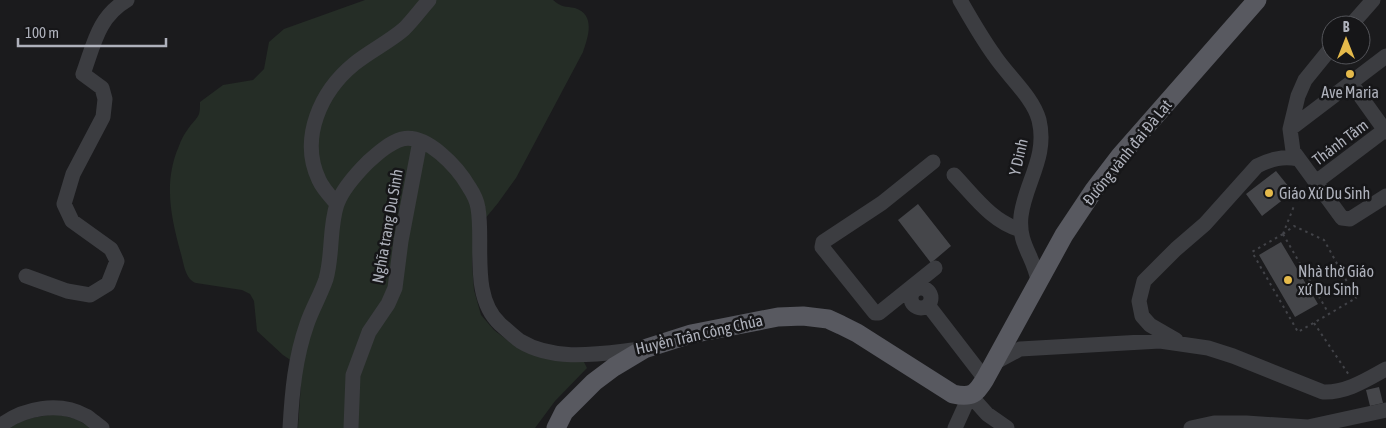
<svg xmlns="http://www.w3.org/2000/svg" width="1386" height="428" viewBox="0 0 1386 428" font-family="'Asap Condensed',sans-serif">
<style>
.green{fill:#252d26}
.building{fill:#45464a}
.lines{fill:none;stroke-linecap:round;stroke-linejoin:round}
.path{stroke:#424348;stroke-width:2;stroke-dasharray:2.5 4;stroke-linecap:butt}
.minor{stroke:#3c3d41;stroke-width:15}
.major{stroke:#585960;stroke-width:19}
.poi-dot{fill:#e5ba4b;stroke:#161618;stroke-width:2}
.labels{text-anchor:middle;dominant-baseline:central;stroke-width:5;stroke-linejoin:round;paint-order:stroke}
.poi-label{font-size:16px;fill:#aeb1bb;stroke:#161618;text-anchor:start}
.street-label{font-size:16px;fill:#aeb1bb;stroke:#161618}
</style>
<rect width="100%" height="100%" fill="#1b1b1d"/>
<path class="green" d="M365 0H553C562 8 565 6 575 8 596 15 588 37 583 52L516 178 498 203 484 220 473 251 472 264 474 290 481 315 494 330 511 343 584 362 587 368 555 401 535 428H298L301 384 292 361 283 355 257 331 254 301 250 294 242 290 196 283C185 279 184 264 181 254 171 218 163 182 179 146 181 140 184 134 188 129 191 124 197 119 199 114 200 111 200 106 200 102L223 85 253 80 264 69 269 42 284 29Z
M57 414 76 419 91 428H10C24 418 40 416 57 414Z"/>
<path class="building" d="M1276 171 1293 192 1262 216 1246 194Z
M918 204 951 246 931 263 898 220Z
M1281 242 1318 304 1295 317 1259 255Z
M1379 387 1383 403 1370 406 1366 390Z"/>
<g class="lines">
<path class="path" d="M1283 234 1329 314 1298 332 1252 252Z
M1283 234 1294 226 1324 240 1356 298 1329 314
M1283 234 1294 206
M1314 323 1349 375"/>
<path class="minor" d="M960 0C971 19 981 37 994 55 1007 75 1033 97 1039 120 1048 157 1025 183 1021 216 1018 245 1034 256 1038 281
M1351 25 1373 0
M1331 48 1305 80 1298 96 1290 129 1293 151 1342 218 1350 219 1386 196
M1351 83 1386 132
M1290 129 1386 56
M933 162 882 203 823 242 822 247 875 313H879L935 268
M954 175C974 196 992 222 1021 230
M1316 182 1386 129
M337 204C331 197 323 189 319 180 299 138 321 91 354 64 370 51 389 42 404 29 413 20 421 9 429 0
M26 276 67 291 90 295 108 284 117 261 111 249 72 221 64 204 73 174 103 117 105 99 102 88 83 74C94 44 98 17 127 0
M911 298a10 10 0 1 1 20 0a10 10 0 1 1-20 0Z
M928 305 985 379
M1176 340 1150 325 1142 316 1139 301 1144 281 1176 249 1205 224 1257 166C1271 159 1283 156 1298 159
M994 363 1020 349 1160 341 1208 348 1233 356 1323 392C1346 393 1366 380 1386 369
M0 426C23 408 59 401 86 416 91 419 96 424 102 428
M290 428C292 392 295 358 307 324 312 309 321 294 326 279 333 254 329 228 337 204 343 188 356 174 368 162 378 153 389 143 402 139 427 133 458 168 469 187 473 193 477 201 478 208 484 243 470 296 500 324 506 329 513 336 520 341 556 363 603 353 642 349
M351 428 353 375 369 332 388 304 395 288 401 241 420 141
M955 428 970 395 987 414 1007 428
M1191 428 1214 423H1246L1308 427 1386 410"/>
<path class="major" d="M556 428 564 412 594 382 614 367 644 349 691 334 778 317 803 316 828 319 841 325 857 333 953 394C972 398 976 394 985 379L1064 235 1094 190 1120 156 1257 0"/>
</g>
<g class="poi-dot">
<circle cx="1350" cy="74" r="5"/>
<circle cx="1269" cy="193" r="5"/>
<circle cx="1288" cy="280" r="5"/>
</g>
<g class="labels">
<g class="poi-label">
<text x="1350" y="92" text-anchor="middle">Ave Maria</text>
<text x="1279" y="193">Giáo Xứ Du Sinh</text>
<text x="1298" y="271">Nhà thờ Giáo<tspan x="1298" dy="18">xứ Du Sinh</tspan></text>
</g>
<g class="street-label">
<text transform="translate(1340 142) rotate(-37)">Thánh Tâm</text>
<text transform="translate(1127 152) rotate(-51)">Đường vành đai Đà Lạt</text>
<text transform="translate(1018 157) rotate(-77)">Y Dinh</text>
<text transform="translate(387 226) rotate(-80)">Nghĩa trang Du Sinh</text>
<text transform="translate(699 334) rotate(-13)">Huyền Trân Công Chúa</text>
</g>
</g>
<g transform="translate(1346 40)"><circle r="24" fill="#161618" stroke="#535459"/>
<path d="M0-4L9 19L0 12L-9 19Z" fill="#e5ba4b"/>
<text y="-8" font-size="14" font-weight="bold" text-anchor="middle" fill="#aeb1bb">B</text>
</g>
<path d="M18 38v8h148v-8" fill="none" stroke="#aeb1bb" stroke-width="2.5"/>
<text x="25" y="38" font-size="15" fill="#aeb1bb" stroke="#161618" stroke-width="4" paint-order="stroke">100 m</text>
</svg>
